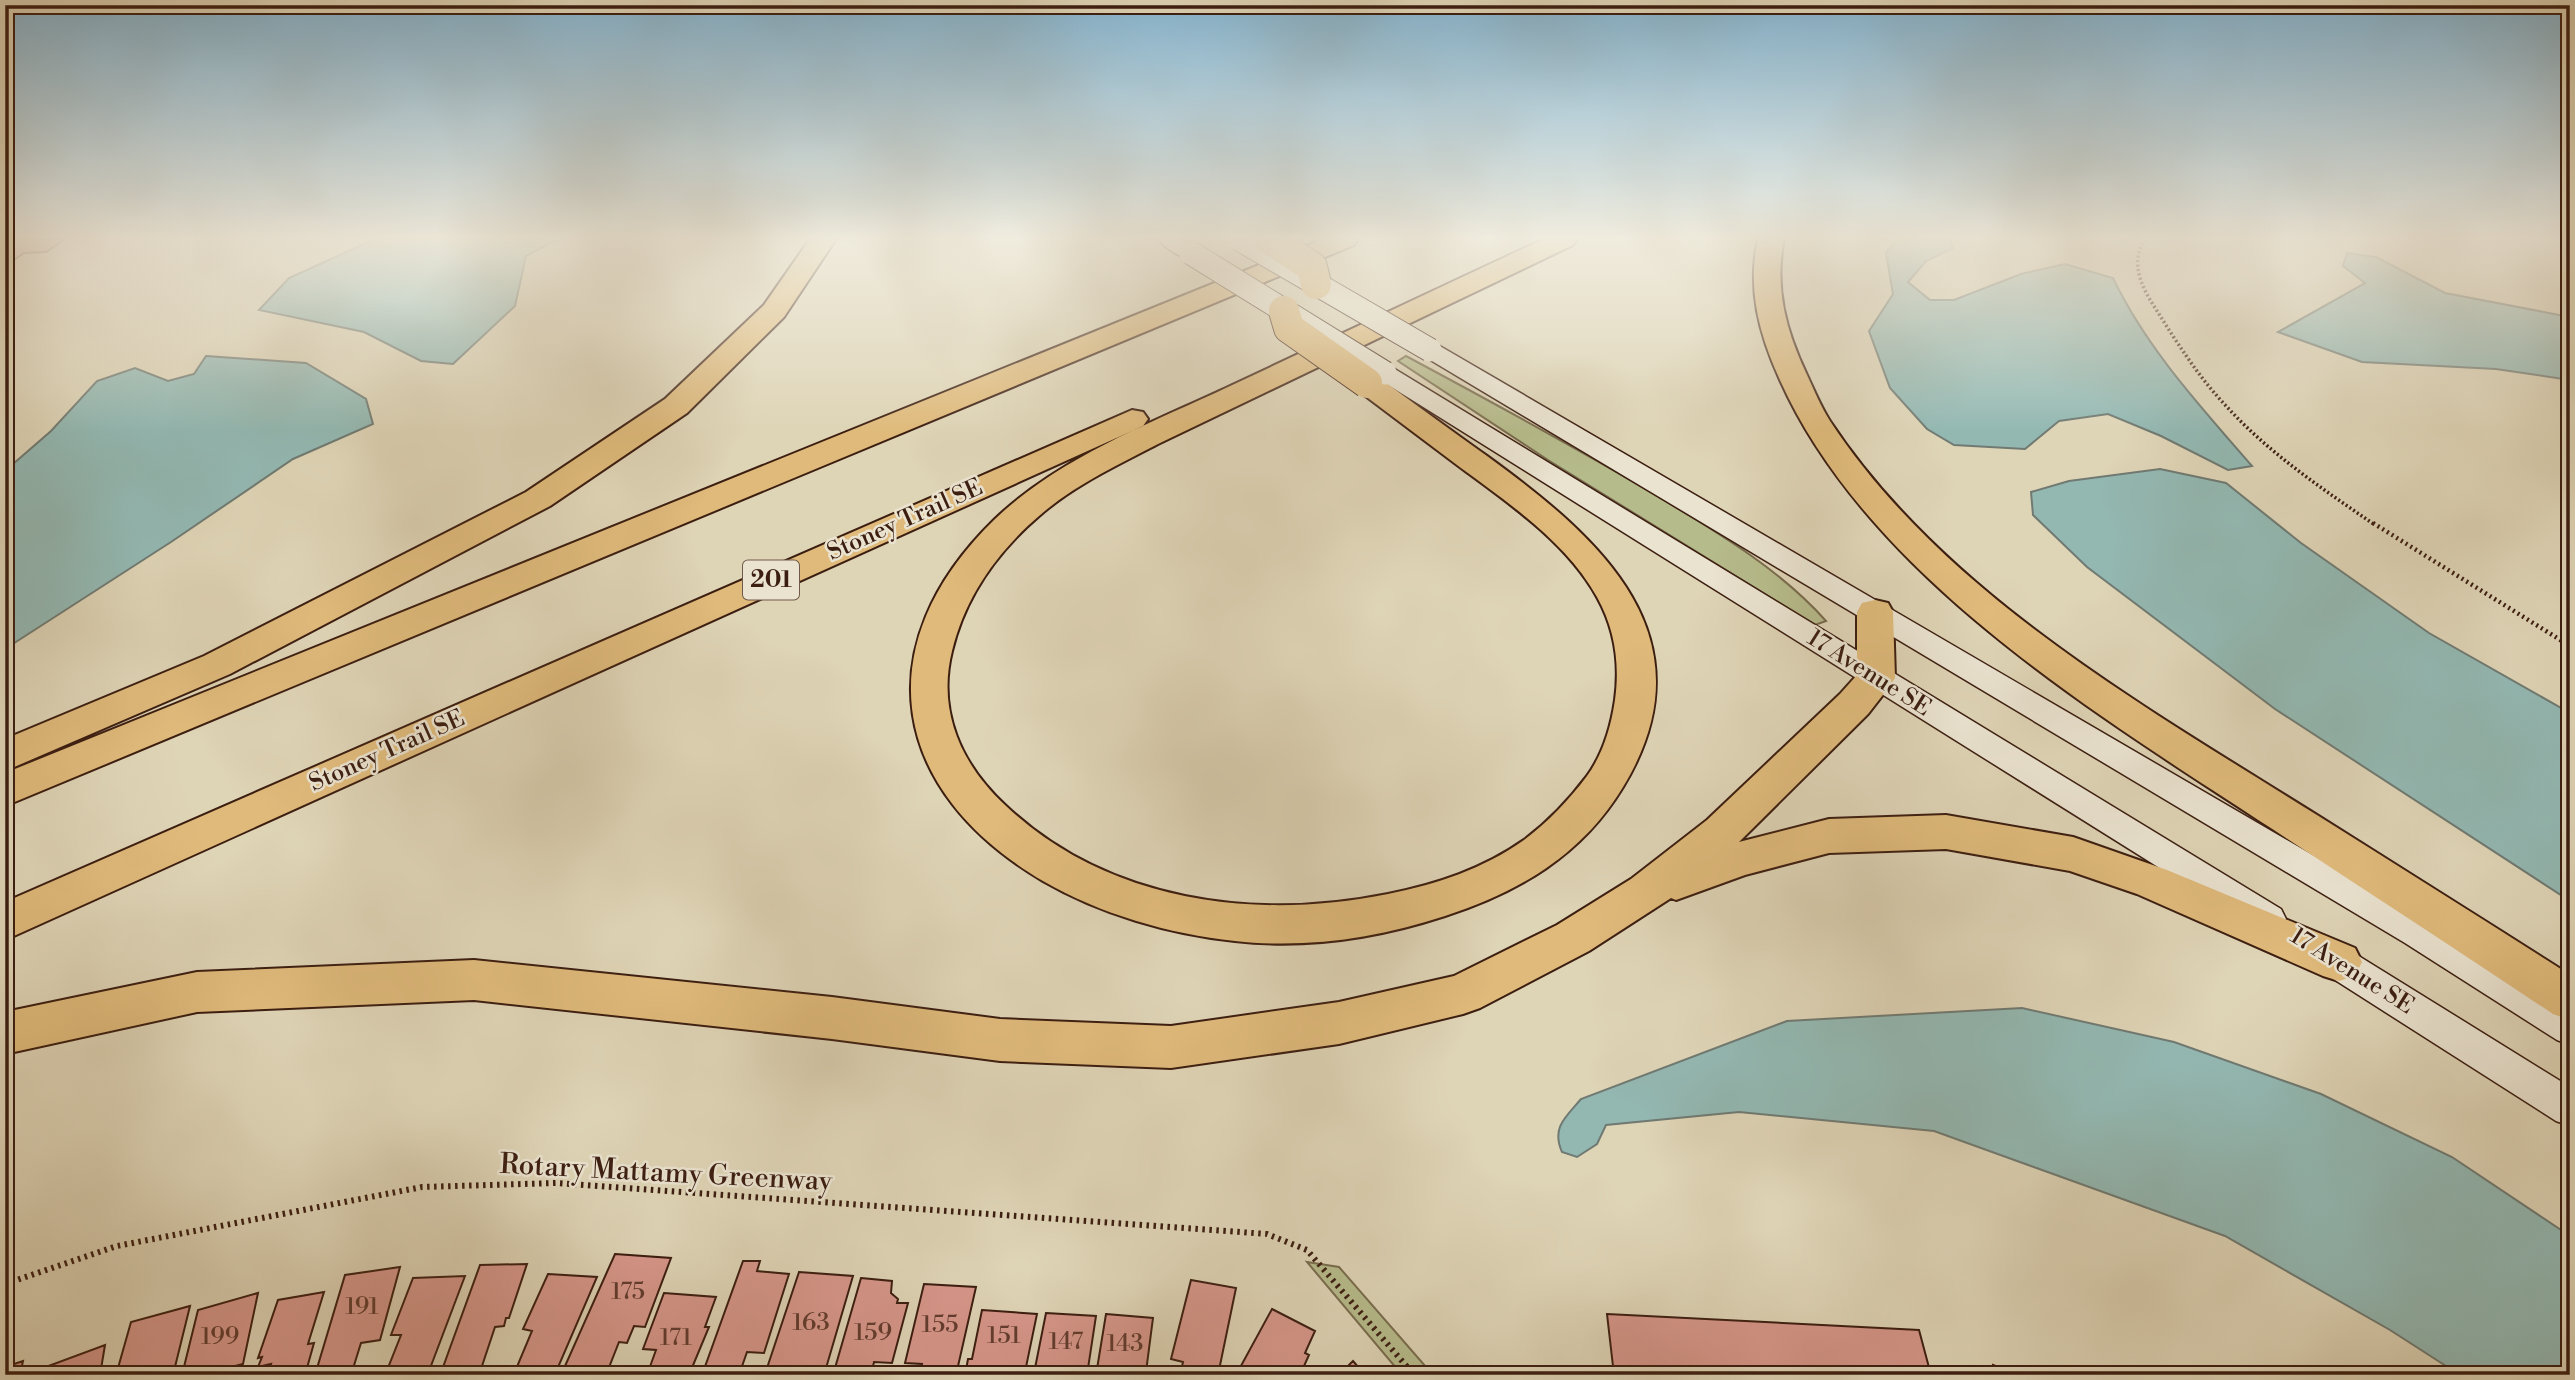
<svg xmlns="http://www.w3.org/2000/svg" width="2575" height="1380" viewBox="0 0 2575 1380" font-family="'Libre Bodoni',serif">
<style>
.green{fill:#b6bb8b;stroke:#796c4e;stroke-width:2}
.water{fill:#93b8b2;stroke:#707a72;stroke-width:2}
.building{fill:#d6968a;stroke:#3c1e11;stroke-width:2}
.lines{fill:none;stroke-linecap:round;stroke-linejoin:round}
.secondary-casing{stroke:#3c1e11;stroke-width:3}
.motorway-casing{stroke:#3c1e11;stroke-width:4}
.path-far2{stroke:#3c1e11;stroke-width:3.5;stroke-dasharray:2 2.5;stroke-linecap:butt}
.path-far1{stroke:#3c1e11;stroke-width:4.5;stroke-dasharray:2 3.5;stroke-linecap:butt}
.path{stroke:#3c1e11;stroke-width:6;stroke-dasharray:2.5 4.5;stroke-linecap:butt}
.secondary{fill:#eae3d0;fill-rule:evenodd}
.motorway{fill:#dfba7b;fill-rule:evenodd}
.secondary-bridge-casing{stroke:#3c1e11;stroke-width:25;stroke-linecap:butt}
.motorway-bridge-casing{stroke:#3c1e11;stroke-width:32;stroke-linecap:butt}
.secondary-bridge{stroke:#eae3d0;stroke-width:23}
.motorway-bridge{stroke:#dfba7b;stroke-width:30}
.labels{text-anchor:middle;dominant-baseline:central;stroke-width:5;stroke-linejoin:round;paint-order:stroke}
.shield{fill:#eae3d0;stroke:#70594a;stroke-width:2}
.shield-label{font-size:23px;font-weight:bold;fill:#3c1e11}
.street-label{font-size:24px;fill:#3c1e11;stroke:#eae3d0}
.near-number-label{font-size:24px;fill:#623c2f}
.near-street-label{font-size:28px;fill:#3c1e11;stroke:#eae3d0}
</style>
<rect width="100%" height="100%" fill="#ded4b6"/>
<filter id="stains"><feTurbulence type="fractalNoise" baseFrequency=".00286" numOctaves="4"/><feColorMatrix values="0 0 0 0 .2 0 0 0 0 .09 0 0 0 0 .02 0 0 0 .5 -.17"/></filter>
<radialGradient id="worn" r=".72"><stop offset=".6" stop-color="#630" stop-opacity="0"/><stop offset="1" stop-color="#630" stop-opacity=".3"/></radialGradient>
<path class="green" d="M1406 356C1490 401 1573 446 1654 494 1715 531 1779 568 1826 621L1815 625 1548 460 1398 361Z
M1307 1262 1339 1267 1433 1375H1402Z"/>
<path class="water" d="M375 239H558L526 256 515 306 453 364 421 361 364 332 259 310 289 278Z
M1897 239H1950L1953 248 1926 261 1908 282 1930 300H1954L2021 274 2065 264 2113 278C2147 349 2201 407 2252 466L2228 470 2161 436 2108 414 2059 421 2025 449 1954 445 1927 429 1890 388 1869 331 1893 294 1886 253Z
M2347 253 2376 257 2445 293 2570 317V380L2496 369 2362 362 2278 332 2365 283 2343 266Z
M206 356 306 363 366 399 373 424 293 459 171 542 5 649V471L51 431 97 381 135 368 168 381 194 374Z
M2160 469 2226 483 2301 543 2429 633 2570 713V901L2275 709 2087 567 2033 515 2031 492 2069 481Z
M2022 1008 2174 1042 2321 1094 2452 1157 2570 1236V1375H2460L2390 1330 2225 1236 1934 1131 1739 1112 1606 1125 1597 1144 1577 1157 1562 1152C1551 1127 1566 1117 1581 1099L1787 1021Z"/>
<path class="building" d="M5 239H65L46 252 24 253 5 266Z
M615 1254 671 1258 645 1327 634 1326 627 1343 619 1342 606 1375H561Z
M743 1261H760L757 1271 789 1274 764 1353 747 1352 739 1375H702Z
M527 1264 509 1318H506L504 1326 495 1327 481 1369 442 1370 480 1265Z
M400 1267 380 1340 361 1343 351 1375H315L345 1275Z
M799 1272 853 1276 824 1375H785L786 1372 766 1371Z
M548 1274 597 1277 556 1372 516 1369 532 1331 523 1329Z
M465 1276 429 1371 386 1373 401 1335H391L413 1278Z
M861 1278 892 1281 891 1293 898 1299 897 1303H908L892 1363 874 1362 871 1375H833Z
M1191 1280 1236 1288 1218 1375H1180L1183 1362 1171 1359Z
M924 1284 976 1287 956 1375H919L922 1364 905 1363Z
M324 1292 308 1344 314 1343 305 1375H267L271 1364 258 1367 262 1357 258 1358 278 1300Z
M258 1293 243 1364 223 1369 222 1375H182L198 1310Z
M664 1293 716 1297 705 1327H709L689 1375H647L656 1350 643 1349Z
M190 1306 173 1375H116L131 1322Z
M1272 1309 1315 1331 1305 1353 1309 1355 1300 1375H1236Z
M982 1310 1037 1314 1025 1372 1004 1369 1003 1375H965L968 1359H972Z
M1046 1313 1096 1316 1087 1375H1045L1046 1369 1035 1368Z
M1106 1314 1153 1318 1146 1372 1128 1371V1375H1096Z
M1607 1314 1919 1330 1931 1375H1614Z
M105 1345 100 1375H41L43 1368Z
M23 1361 20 1375H5V1367Z
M1353 1361 1365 1375H1333L1342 1367 1344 1370Z
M1993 1365 2021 1375H1993Z"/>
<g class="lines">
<defs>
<path id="secondary" d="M1158 239H1182L1201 253 1198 257C1184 261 1167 250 1158 239Z
M1430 343 1438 345 2429 923 2570 1009V1045L2557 1040 2405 943 1422 355 1419 350 1422 345Z
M1385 366 1393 368 2281 909 2286 919 2281 929 2269 933 2257 929 1377 378 1374 373 1377 368Z
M2323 938 2336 942 2570 1087V1126L2556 1121 2310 964 2305 953 2310 942Z"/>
<path id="motorway" d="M810 239H836L784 317 687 413 550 506 230 674 5 771V739L204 656 526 492 665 399 764 305Z
M1323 239H1358L1354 245 5 806V773Z
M1544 239H1577L1573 245 1158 444C1118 465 1074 485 1039 516 997 552 965 597 952 651 937 711 961 764 1005 805 1107 902 1255 921 1388 894 1437 884 1483 869 1524 840 1548 822 1569 800 1587 776 1603 754 1611 727 1615 700 1620 664 1615 629 1597 597 1567 543 1510 504 1461 468 1426 442 1391 415 1356 389L1352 383 1356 377 1367 374 1378 377C1414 403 1450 430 1487 456 1600 538 1714 637 1623 787 1582 855 1519 892 1445 916 1378 938 1306 949 1235 941 1169 934 1100 914 1043 881 890 791 865 646 994 520 1058 458 1149 424 1228 387 1333 338 1438 288 1544 239Z
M1758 239H1784C1774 288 1786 331 1807 375 1814 390 1821 407 1830 421 1944 594 2145 707 2317 815 2401 868 2486 921 2570 975V1020L2553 1014C2465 955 2375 897 2286 838 2108 721 1870 581 1780 380 1759 334 1747 289 1758 239Z
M1132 410 1143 412 1148 419 1143 426 5 940V902Z
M1875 600 1888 603 1893 612 1895 678 1889 687 1868 714 1739 842 1829 819 1946 815 2073 837 2167 870 2355 948 2362 962 2355 976 2339 981 2323 976 2137 894 2070 871 1946 849 1829 853 1745 875 1676 900 1671 898 1589 951 1480 1008 1463 1014 1339 1044 1171 1068 1000 1061 832 1039 474 1000 197 1012 5 1054V1012L197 972 474 960 832 997 1000 1019 1171 1026 1339 1002 1454 976 1557 925 1631 879 1707 820 1840 694 1857 675V612L1862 603Z"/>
</defs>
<use href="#secondary" class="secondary-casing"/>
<use href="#motorway" class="motorway-casing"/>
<path class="path-far2" d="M2145 239C2126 269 2148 296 2164 322 2183 352 2203 382 2228 408 2270 454 2324 490 2375 525"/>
<path class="path-far1" d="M2373 523 2570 646"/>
<path class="path" d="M5 1284 117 1246 422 1187 556 1183 1267 1234 1307 1250 1414 1375"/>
<use href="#secondary" class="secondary"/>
<use href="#motorway" class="motorway"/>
<defs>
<path id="secondary-bridge" d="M1239 239 1430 350
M1191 253 1385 373"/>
<path id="motorway-bridge" d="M1269 239 1312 267 1316 284
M1284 311 1289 328 1367 383"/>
</defs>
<use href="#secondary-bridge" class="secondary-bridge-casing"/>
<use href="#motorway-bridge" class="motorway-bridge-casing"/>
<use href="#secondary-bridge" class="secondary-bridge"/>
<use href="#motorway-bridge" class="motorway-bridge"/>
</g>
<linearGradient id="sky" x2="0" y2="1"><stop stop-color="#86b6d2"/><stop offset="0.55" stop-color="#f0ecde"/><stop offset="1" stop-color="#f0ecde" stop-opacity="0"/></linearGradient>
<rect width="2575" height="432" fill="url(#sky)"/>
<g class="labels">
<rect class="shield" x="743" y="560.5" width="56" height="39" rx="5"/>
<g class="shield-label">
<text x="771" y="580">201</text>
</g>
<g class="street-label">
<text transform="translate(905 520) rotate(-24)">Stoney Trail SE</text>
<text transform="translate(1869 673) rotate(32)">17 Avenue SE</text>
<text transform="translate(387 751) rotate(-24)">Stoney Trail SE</text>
<text transform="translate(2352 971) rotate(32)">17 Avenue SE</text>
</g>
<g class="near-number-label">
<text x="628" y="1292">175</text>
<text x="362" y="1307">191</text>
<text x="811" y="1323">163</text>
<text x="940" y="1325">155</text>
<text x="873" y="1333">159</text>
<text x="1004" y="1336">151</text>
<text x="220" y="1337">199</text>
<text x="676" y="1338">171</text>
<text x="1066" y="1342">147</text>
<text x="1125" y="1344">143</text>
</g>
<g class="near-street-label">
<text transform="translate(666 1173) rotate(3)">Rotary Mattamy Greenway</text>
</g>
</g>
<rect width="2575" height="1380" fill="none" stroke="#ded4b6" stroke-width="28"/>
<rect x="7" y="7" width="2561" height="1366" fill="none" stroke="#3c1e11" stroke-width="3.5"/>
<rect x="14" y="14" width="2547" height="1352" fill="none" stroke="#3c1e11" stroke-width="2"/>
<rect width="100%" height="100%" filter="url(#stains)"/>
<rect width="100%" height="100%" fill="url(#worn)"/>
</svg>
